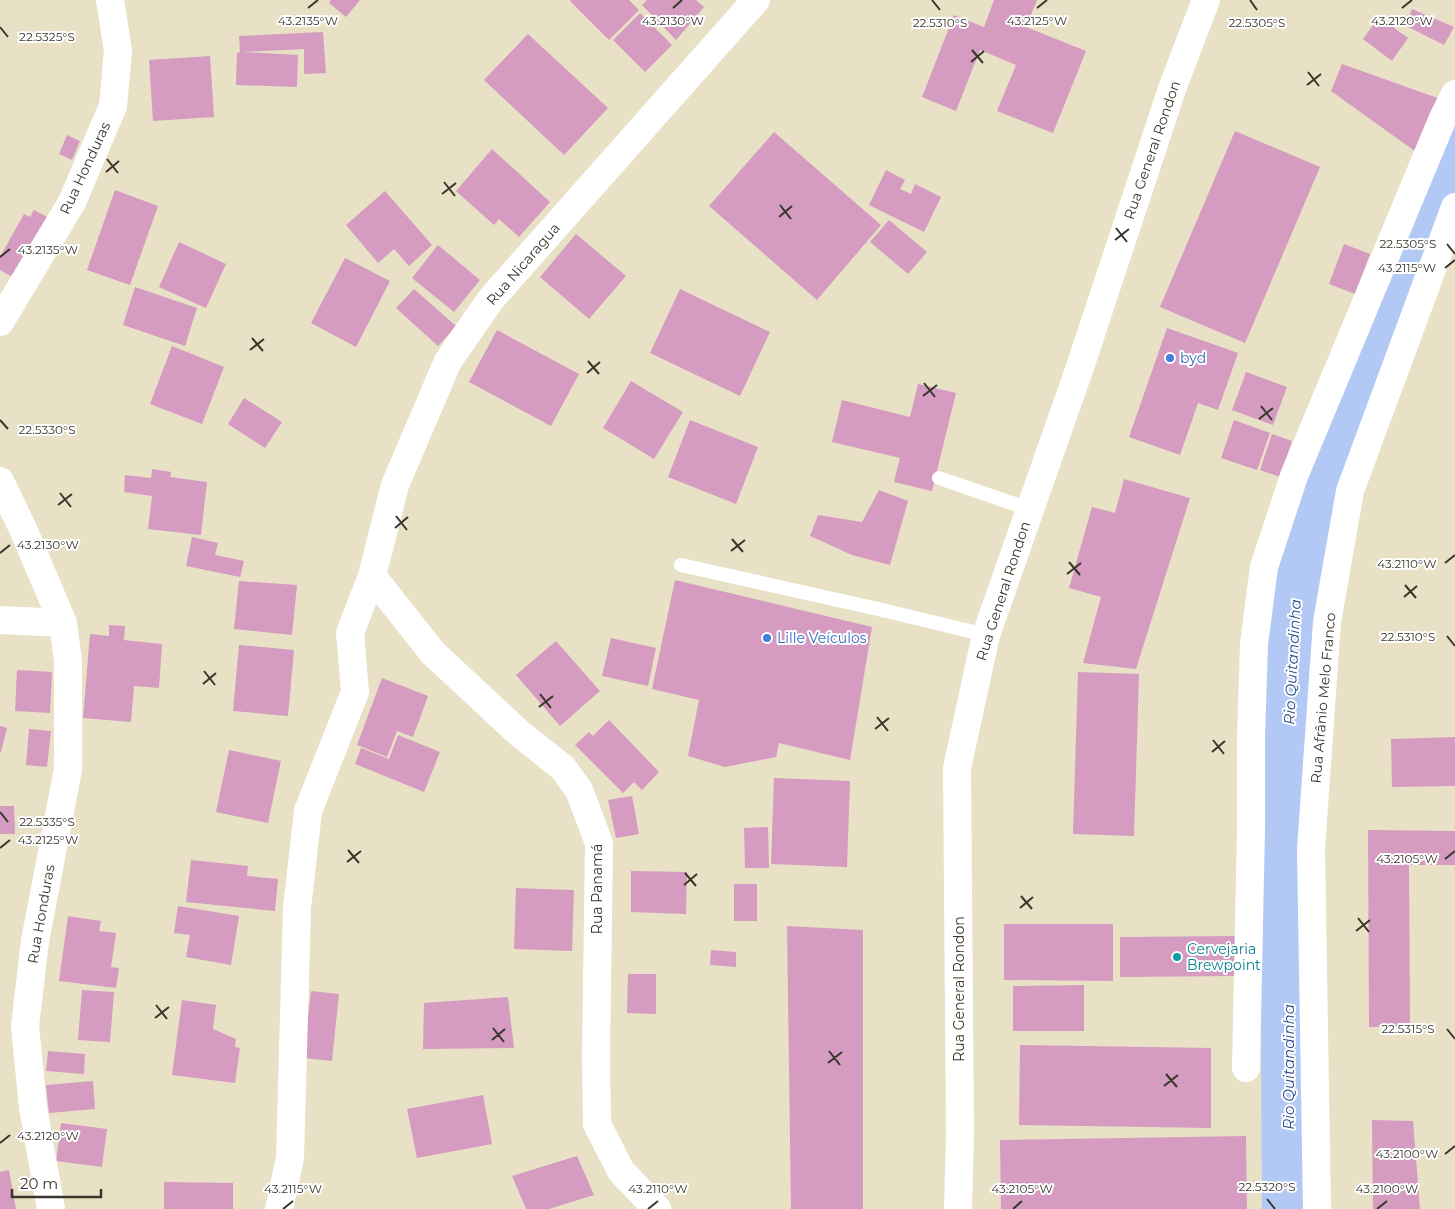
<svg xmlns="http://www.w3.org/2000/svg" width="1455" height="1209" viewBox="0 0 1455 1209" font-family="Montserrat,sans-serif">
<style>
.lines{fill:none;stroke-linecap:round;stroke-linejoin:round}
.river{stroke:#b2c9f6;stroke-width:54}
.building{fill:#d59bc0}
.service{stroke:#fff;stroke-width:14}
.minor{stroke:#fff;stroke-width:28}
.secondary{stroke:#fff;stroke-width:28}
.ticks{fill:none;stroke:#38362b;stroke-width:2}
.shop-dot{fill:#3f7fe0;stroke:#fff;stroke-width:2}
.culture-dot{fill:#0f9aa8;stroke:#fff;stroke-width:2}
.labels{text-anchor:middle;dominant-baseline:central;stroke-width:4;stroke-linejoin:round;paint-order:stroke}
.street-label{font-size:14px;fill:#38362b;stroke:#fff}
.shop-label{font-size:14px;fill:#366cbe;stroke:#fff;text-anchor:start}
.culture-label{font-size:14px;fill:#0d838f;stroke:#fff;text-anchor:start}
.water-label{font-size:15px;font-style:italic;fill:#2c4a8c;stroke:#fff}
.ticks-label{font-size:12px;text-anchor:middle;fill:#38362b;stroke:#fff;stroke-width:4;stroke-linejoin:round;paint-order:stroke}
</style>
<rect width="100%" height="100%" fill="#e8e1c6"/>
<g class="lines">
<path class="river" d="M1289 1209 1286 760 1297 566 1434 192 1455 144"/>
</g>
<path class="building" d="M331 0H360L346 17 329 3Z
M571 0H629L639 10 609 40 570 1Z
M647 0H696L704 7 676 40 642 5Z
M994 0H1037L1026 27 1086 51 1053 133 997 111 1016 65 980 50 956 111 922 97 954 15 984 27Z
M1412 9 1454 27 1444 45 1406 26Z
M640 13 672 45 645 72 613 40Z
M1379 17 1408 38 1392 61 1363 39Z
M323 32 326 73 304 74V49L243 52 298 55 297 87 236 85 237 53 240 52 239 36Z
M528 34 608 108 564 155 484 80Z
M210 56 214 117 153 121 149 60Z
M1342 64 1443 100 1419 154 1331 91Z
M1235 131 1320 167 1245 343 1160 307Z
M774 132 881 225 817 300 709 206Z
M67 135 80 141 72 160 59 154Z
M492 149 550 202 519 237 499 219 494 225 456 191Z
M886 170 905 180 900 189 911 194 915 184 941 197 924 232 869 205Z
M115 190 158 206 130 285 87 270Z
M385 191 432 245 409 266 394 249 378 263 346 225Z
M34 210 49 218 16 279 0 270V257L24 214 30 217Z
M889 220 927 252 908 274 870 242Z
M576 234 626 276 589 319 540 277Z
M179 242 226 264 206 308 159 287Z
M1344 244 1370 254 1355 294 1329 284Z
M438 245 480 280 454 312 412 278Z
M345 258 390 281 356 347 311 323Z
M135 287 197 308 185 346 123 325Z
M414 289 456 326 438 346 396 308Z
M680 289 770 332 740 396 650 353Z
M1167 328 1238 353 1218 410 1198 403 1180 455 1129 437Z
M497 330 579 374 551 426 469 382Z
M172 346 224 367 202 424 150 404Z
M1246 372 1287 387 1273 425 1232 410Z
M631 381 683 412 654 459 603 428Z
M918 384 956 393 932 491 894 482 900 458 832 442 842 400 910 417Z
M244 398 282 422 265 448 228 424Z
M690 420 758 447 736 504 668 477Z
M1234 420 1270 433 1257 470 1221 458Z
M1272 434 1292 441 1280 477 1260 470Z
M152 469 171 472 170 477 207 482 201 535 148 529 152 496 124 492 125 475 151 478Z
M1124 479 1190 498 1136 669 1083 663 1101 597 1069 588 1092 507 1115 513Z
M879 490 908 501 890 565 852 555 810 536 818 515 862 522Z
M192 537 218 543 215 555 244 561 240 577 186 566Z
M675 580 872 627 850 760 779 743 776 757 725 767 688 756 699 700 652 689Z
M239 581 297 585 292 635 234 629Z
M109 625 125 626 124 640 162 644 159 688 134 686 131 722 83 718 90 634 109 636Z
M611 638 656 648 648 686 602 676Z
M556 641 600 691 560 726 516 675Z
M239 645 294 650 288 716 233 711Z
M17 670 52 672 50 713 15 711Z
M1078 672 1139 674 1134 836 1073 834Z
M382 678 428 696 413 737 397 731 387 757 357 745Z
M609 720 659 772 642 790 634 782 623 793 575 745 589 732 593 736Z
M0 726 7 728 1 752H0Z
M29 729 51 731 47 767 26 765Z
M398 735 440 752 424 792 355 764 361 748 389 759Z
M1455 737V786L1392 787 1391 739Z
M229 750 281 761 268 823 216 812Z
M774 778 850 781 847 867 771 864Z
M632 796 639 834 616 838 608 800Z
M0 806H14L15 834H0Z
M768 827 769 868H745L744 828Z
M1368 830 1455 831V865H1409L1410 1027H1369Z
M191 860 248 866 247 876 278 879 275 911 186 902Z
M631 871 687 872 686 914 631 912Z
M734 884H757V921H734Z
M516 888 574 890 572 951 514 949Z
M178 906 239 916 231 965 186 957 190 935 174 933Z
M68 916 101 921 99 931 116 933 111 967 119 968 116 988 59 981Z
M1004 924H1113V981L1004 980Z
M787 926 863 930V1209H791Z
M1235 936V976L1120 977V937Z
M711 950 736 952V967L710 965Z
M628 974H656V1014L627 1013Z
M1084 985V1031H1013V986Z
M82 990 114 992 110 1042 78 1040Z
M311 991 339 994 332 1061 303 1058Z
M508 997 514 1048 423 1049 424 1003Z
M182 1000 216 1005 213 1029 236 1039 235 1047 240 1048 235 1083 172 1075Z
M1020 1045 1211 1048V1128L1019 1125Z
M48 1051 85 1054 84 1074 46 1071Z
M93 1081 95 1109 49 1113 46 1085Z
M483 1095 492 1144 417 1158 407 1109Z
M1372 1120 1413 1121 1420 1209H1373Z
M61 1123 107 1129 102 1167 56 1161Z
M1246 1136 1247 1209H1001L1000 1140Z
M577 1156 594 1195 549 1209H526L512 1176Z
M9 1170 16 1209H0V1172Z
M164 1182 233 1183V1209H164Z"/>
<g class="lines">
<path class="service" d="M939 478 1029 509
M681 565 878 609 986 635"/>
<path class="minor" d="M0 322 72 202 113 106 118 51 110 0
M0 481 23 529 63 623 68 661V769L35 941 25 1026 33 1108 51 1209
M372 576 433 653 519 733 563 768 579 790 599 843 596 1057 597 1124 621 1171 657 1209
M0 620 63 623
M1246 1068 1251 828V738L1254 644 1264 567 1294 476 1443 118 1455 94
M279 1209 290 1158 297 908 308 811 355 692 350 633 372 576 395 485 448 361 491 299 756 0
M1317 1209 1311 849 1327 622 1350 491 1455 207"/>
<path class="secondary" d="M958 1209 960 1133 957 768 986 635 1079 370 1173 86 1206 0"/>
</g>
<path class="ticks" d="M932 0 940 10M1250 0 1257 10M308 8 318 0M673 8 682 0M1037 8 1047 0M1402 8 1412 0M0 27 8 37M972 50 983 63M971 62 984 51M1308 72 1319 86M1307 85 1321 74M107 159 118 173M106 172 119 161M444 182 455 196M442 194 456 183M780 205 791 219M779 217 792 206M1116 228 1127 242M1115 240 1129 229M1447 244 1455 254M0 257 10 249M1445 268 1455 260M252 338 263 351M250 350 264 339M588 361 599 374M587 373 600 362M924 383 935 397M923 396 937 385M1261 406 1272 420M1259 419 1273 408M0 420 8 429M60 493 71 507M58 505 72 494M396 516 407 530M395 528 408 517M732 539 743 552M731 551 745 540M0 553 10 545M1069 562 1080 575M1445 563 1455 555M1067 574 1081 563M1405 585 1416 598M1404 597 1417 586M1447 636 1455 646M204 671 215 685M203 684 216 673M540 694 551 708M539 707 553 696M877 717 888 731M875 729 889 718M1213 740 1224 754M1212 752 1225 741M0 812 8 822M0 848 10 840M348 850 359 863M1445 859 1455 851M347 862 361 851M685 873 696 886M684 885 697 874M1021 896 1032 909M1020 908 1033 897M1358 918 1369 932M1356 931 1370 920M156 1005 167 1019M155 1018 169 1007M493 1028 504 1042M1447 1029 1455 1039M492 1040 505 1029M829 1051 840 1065M828 1063 842 1052M1166 1074 1177 1087M1164 1086 1178 1075M0 1143 10 1135M1445 1154 1455 1146M1267 1199 1275 1209M283 1209 293 1201M648 1209 658 1201M1013 1209 1022 1201M1377 1209 1387 1201"/>
<g class="shop-dot">
<circle cx="1170" cy="358" r="5"/>
<circle cx="767" cy="638" r="5"/>
</g>
<circle class="culture-dot" cx="1177" cy="957" r="5"/>
<g class="labels">
<g class="street-label">
<text transform="translate(1152 150) rotate(-71)">Rua General Rondon</text>
<text transform="translate(85 168) rotate(-65)">Rua Honduras</text>
<text transform="translate(523 264) rotate(-49)">Rua Nicaragua</text>
<text transform="translate(1003 591) rotate(-72)">Rua General Rondon</text>
<text transform="translate(1323 698) rotate(-85)">Rua Afrânio Melo Franco</text>
<text transform="translate(597 889) rotate(-90)">Rua Panamá</text>
<text transform="translate(41 914) rotate(-80)">Rua Honduras</text>
<text transform="translate(959 989) rotate(-90)">Rua General Rondon</text>
</g>
<g class="shop-label">
<text x="1180" y="358">byd</text>
<text x="777" y="638">Lille Veículos</text>
</g>
<g class="culture-label">
<text x="1187" y="949">Cervejaria<tspan x="1187" dy="16">Brewpoint</tspan></text>
</g>
<g class="water-label">
<text transform="translate(1292 662) rotate(-87)">Rio Quitandinha</text>
<text transform="translate(1288 1067) rotate(-90)">Rio Quitandinha</text>
</g>
</g>
<g class="ticks-label">
<text x="308" y="25">43.2135°W</text>
<text x="673" y="25">43.2130°W</text>
<text x="1037" y="25">43.2125°W</text>
<text x="1402" y="25">43.2120°W</text>
<text x="940" y="27">22.5310°S</text>
<text x="1257" y="27">22.5305°S</text>
<text x="47" y="41">22.5325°S</text>
<text x="1408" y="248">22.5305°S</text>
<text x="48" y="254">43.2135°W</text>
<text x="1407" y="272">43.2115°W</text>
<text x="47" y="434">22.5330°S</text>
<text x="48" y="549">43.2130°W</text>
<text x="1407" y="568">43.2110°W</text>
<text x="1408" y="641">22.5310°S</text>
<text x="47" y="826">22.5335°S</text>
<text x="48" y="844">43.2125°W</text>
<text x="1407" y="863">43.2105°W</text>
<text x="1408" y="1033">22.5315°S</text>
<text x="48" y="1140">43.2120°W</text>
<text x="1407" y="1158">43.2100°W</text>
<text x="1267" y="1191">22.5320°S</text>
<text x="293" y="1193">43.2115°W</text>
<text x="658" y="1193">43.2110°W</text>
<text x="1022" y="1193">43.2105°W</text>
<text x="1387" y="1193">43.2100°W</text>
</g>
<path d="M12 1189v8h89v-8" fill="none" stroke="#38362b" stroke-width="2.5"/>
<text x="20" y="1189" font-size="15" fill="#38362b" stroke="#ffffff" stroke-width="4" paint-order="stroke">20 m</text>
</svg>
